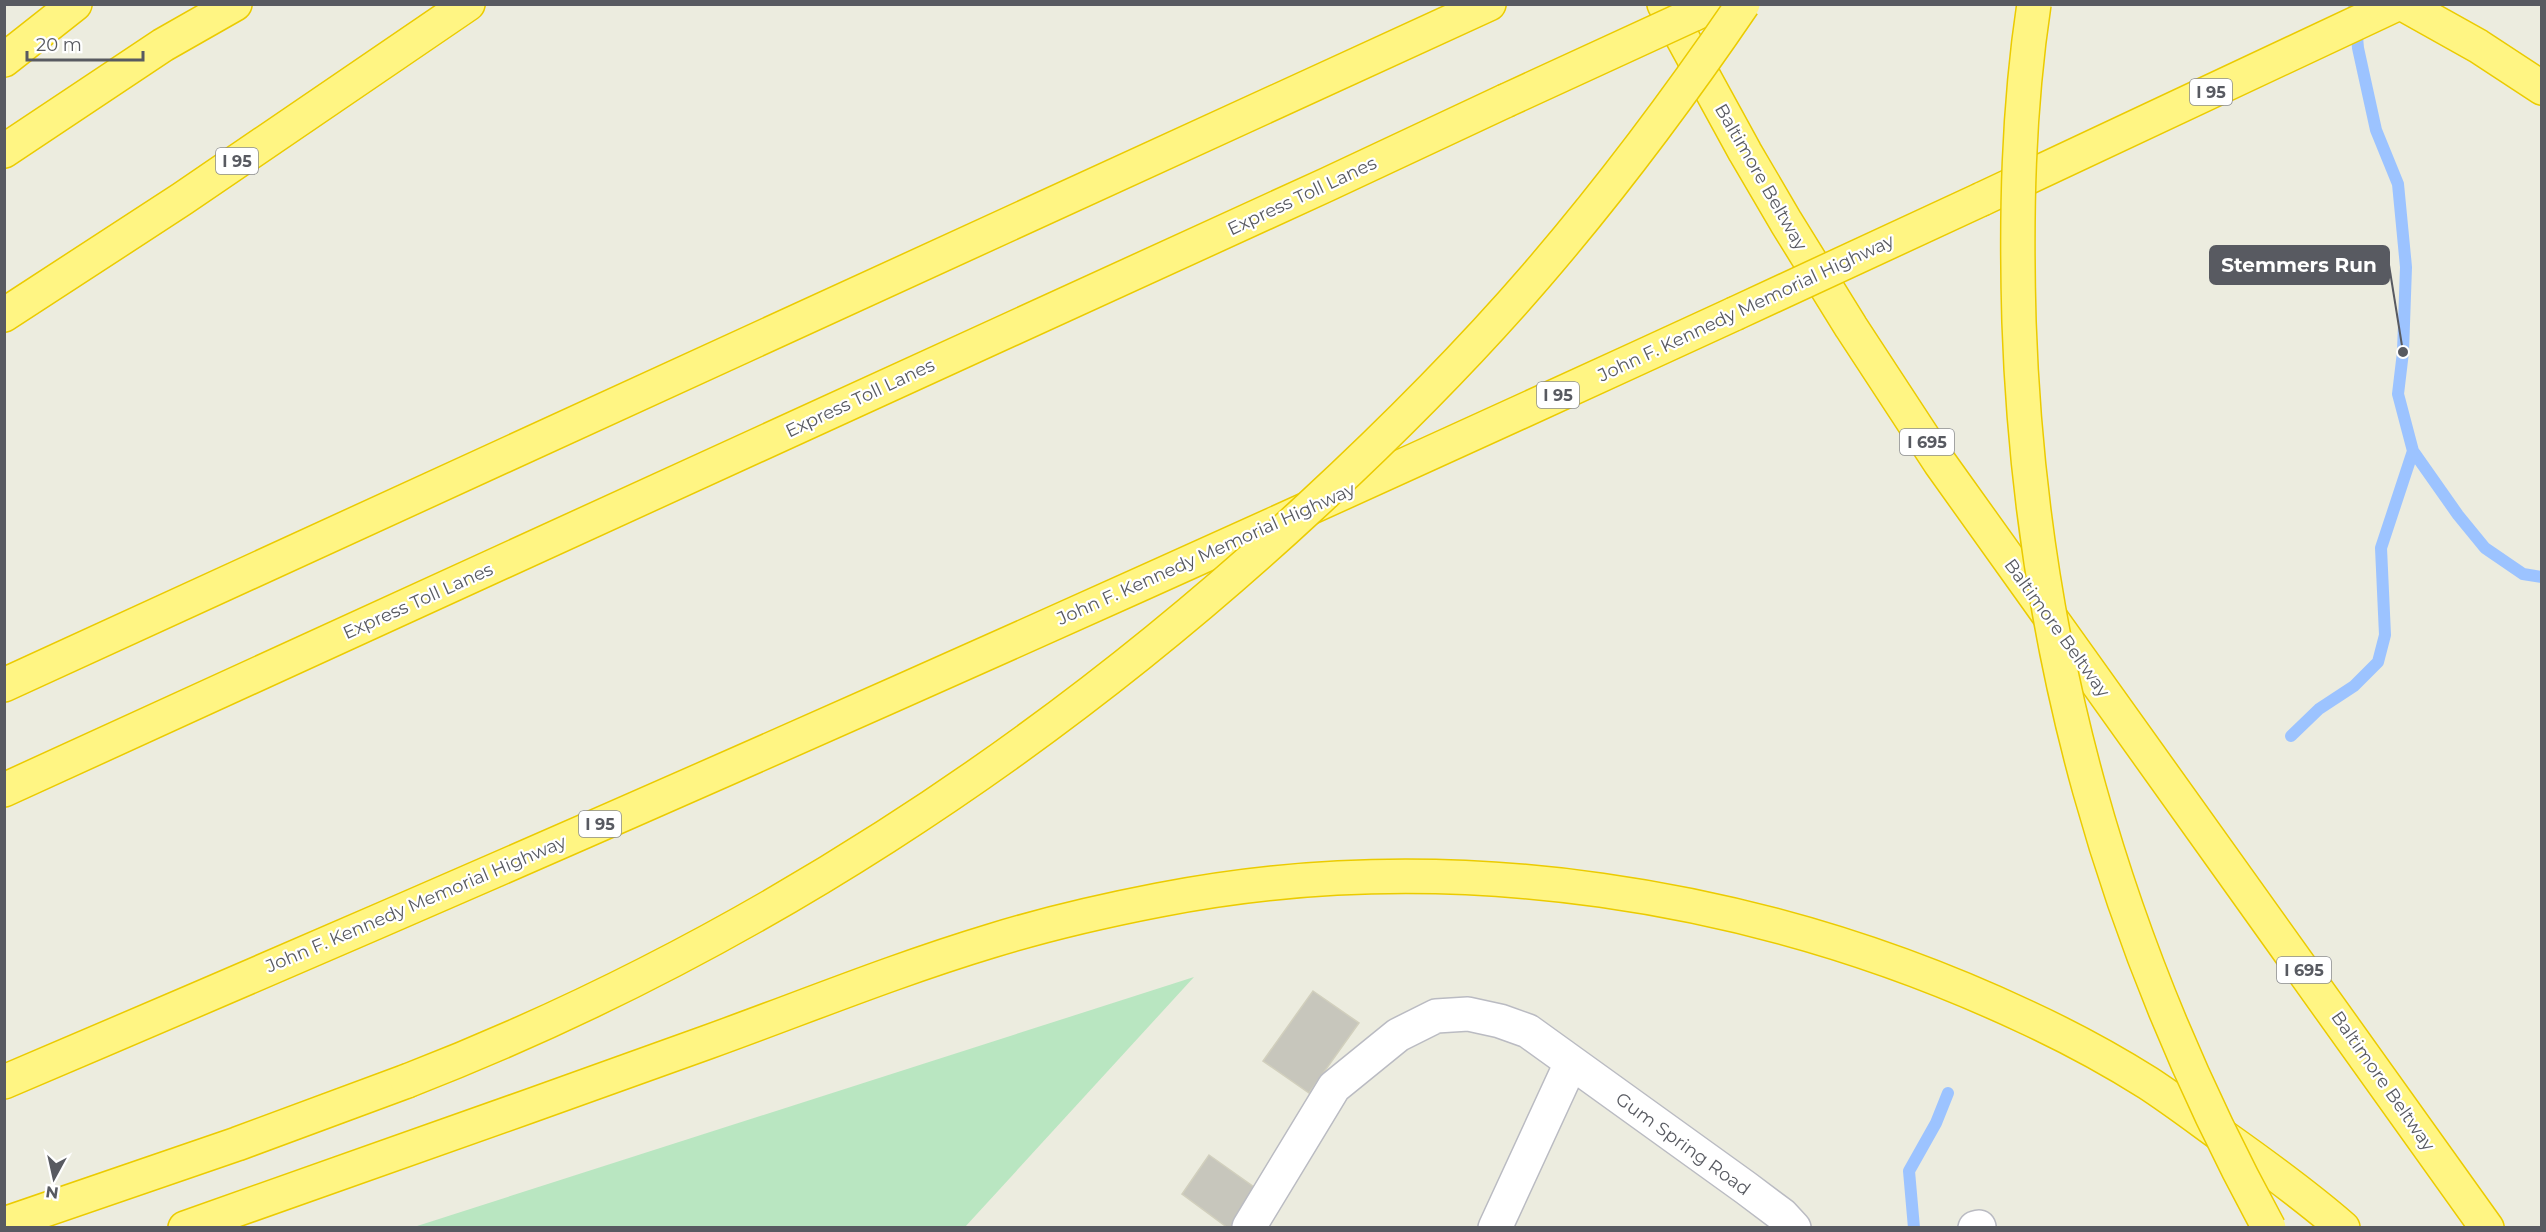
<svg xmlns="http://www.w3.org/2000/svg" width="2546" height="1232" viewBox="0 0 2546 1232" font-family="Montserrat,sans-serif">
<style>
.green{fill:#b9e6c1}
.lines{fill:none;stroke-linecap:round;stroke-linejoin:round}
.stream{stroke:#9cc3ff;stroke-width:12}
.building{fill:#c7c6bc;stroke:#d1cfbd;stroke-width:1.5}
.minor-casing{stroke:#babbc2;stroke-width:36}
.highway-casing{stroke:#ebcb00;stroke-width:36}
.minor{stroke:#fff;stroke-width:33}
.highway{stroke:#fff583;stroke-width:33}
.highway-bridge-casing{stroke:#ebcb00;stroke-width:36;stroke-linecap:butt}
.highway-bridge{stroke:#fff583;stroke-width:33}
.labels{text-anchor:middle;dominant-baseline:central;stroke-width:4.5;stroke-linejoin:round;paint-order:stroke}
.shield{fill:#fff;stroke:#8a8c90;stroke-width:1.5}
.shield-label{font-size:16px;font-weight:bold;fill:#585a61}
.street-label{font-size:18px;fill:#585a61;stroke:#fff}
.leader{fill:none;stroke:#585a61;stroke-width:2}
.callout-dot{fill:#585a61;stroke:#fff;stroke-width:2}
.callout{fill:#585a61;stroke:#585a61;stroke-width:2}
.callout-label{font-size:20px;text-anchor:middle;font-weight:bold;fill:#fff}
</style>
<rect width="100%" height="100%" fill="#ececdf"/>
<path class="green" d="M1194 977 965 1227H414Z"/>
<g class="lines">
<path class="stream" d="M2354 4 2358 48 2376 130 2398 184 2406 267 2403 352 2398 394 2413 451 2458 515 2485 548 2523 574 2542 577
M2291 736 2319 709 2354 686 2378 662 2385 635 2381 548 2413 451
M1914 1228 1909 1171 1936 1123 1948 1093"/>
</g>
<path class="building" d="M1313 991 1359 1023 1309 1093 1263 1061Z
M1209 1155 1261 1192 1236 1228H1228L1182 1194Z"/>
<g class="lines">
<defs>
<path id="minor" d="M1249 1227 1334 1087 1398 1035 1436 1016 1468 1014 1500 1021 1528 1031 1746 1188 1782 1215 1794 1228
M1495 1228 1571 1063
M1975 1228 1979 1227"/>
<path id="highway" d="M1664 4 1745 152 1786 222 1851 327 1940 463 2487 1228
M2403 4 2478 46 2542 88
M1692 15 1715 4
M4 60 75 4
M4 151 163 45 235 4
M1982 199 2397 4
M4 315 182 199 468 4
M4 685 1489 4
M4 790 1326 185 1505 101
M4 1082C585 835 1161 578 1734 314
M4 1224 237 1144 407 1081
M185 1228C360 1166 534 1105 708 1042 802 1008 895 970 991 941 1046 924 1102 911 1159 900 1449 843 1760 892 2026 1017 2065 1035 2113 1061 2148 1083 2174 1100 2199 1119 2224 1137 2265 1166 2305 1195 2343 1228"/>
</defs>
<use href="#minor" class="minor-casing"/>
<use href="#highway" class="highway-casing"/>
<use href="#minor" class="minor"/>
<use href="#highway" class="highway"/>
<defs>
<path id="highway-bridge" d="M2034 4C2018 110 2016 215 2019 322 2030 648 2113 942 2269 1228
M1505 101 1692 15
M1734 314 1982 199
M407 1081C742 951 1047 751 1310 507 1389 434 1466 357 1536 276 1610 190 1679 98 1743 4"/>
</defs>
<use href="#highway-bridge" class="highway-bridge-casing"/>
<use href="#highway-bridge" class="highway-bridge"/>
</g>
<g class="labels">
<g class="shield">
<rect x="2190" y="79" width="42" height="26" rx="4.5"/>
<rect x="216" y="148" width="42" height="26" rx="4.5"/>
<rect x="1537" y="382" width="42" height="26" rx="4.5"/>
<rect x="1900" y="429" width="54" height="26" rx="4.5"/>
<rect x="579" y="811" width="42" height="26" rx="4.5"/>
<rect x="2277" y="957" width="54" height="26" rx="4.5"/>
</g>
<g class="shield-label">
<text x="2211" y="92">I 95</text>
<text x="237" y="161">I 95</text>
<text x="1558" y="395">I 95</text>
<text x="1927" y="442">I 695</text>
<text x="600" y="824">I 95</text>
<text x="2304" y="970">I 695</text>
</g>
<g class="street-label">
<text transform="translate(1761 177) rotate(60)">Baltimore Beltway</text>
<text transform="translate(1302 196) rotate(-25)">Express Toll Lanes</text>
<text transform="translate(1746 308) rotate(-25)">John F. Kennedy Memorial Highway</text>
<text transform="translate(860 398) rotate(-25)">Express Toll Lanes</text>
<text transform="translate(1206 554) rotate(-24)">John F. Kennedy Memorial Highway</text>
<text transform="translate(418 601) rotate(-24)">Express Toll Lanes</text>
<text transform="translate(2057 628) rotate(54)">Baltimore Beltway</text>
<text transform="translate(416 904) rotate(-23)">John F. Kennedy Memorial Highway</text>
<text transform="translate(2383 1081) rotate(55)">Baltimore Beltway</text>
<text transform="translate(1683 1144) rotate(36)">Gum Spring Road</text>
</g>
</g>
<path class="leader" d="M2403 352L2389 265"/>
<circle class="callout-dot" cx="2403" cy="352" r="6"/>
<rect class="callout" x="2210" y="246" width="179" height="38" rx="6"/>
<g class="callout-label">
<text x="2299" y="272">Stemmers Run</text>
</g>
<rect width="2546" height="1232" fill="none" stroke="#585a61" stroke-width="12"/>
<g transform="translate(54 1178) rotate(188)" stroke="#ffffff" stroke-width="4.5" paint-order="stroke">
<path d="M0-4.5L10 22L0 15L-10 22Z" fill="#585a61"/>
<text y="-9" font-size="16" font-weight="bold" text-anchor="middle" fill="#585a61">N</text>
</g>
<path d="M27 51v9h116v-9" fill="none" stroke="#585a61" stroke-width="3"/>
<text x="36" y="51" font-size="18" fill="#585a61" stroke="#ffffff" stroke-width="4.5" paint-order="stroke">20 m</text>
</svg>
